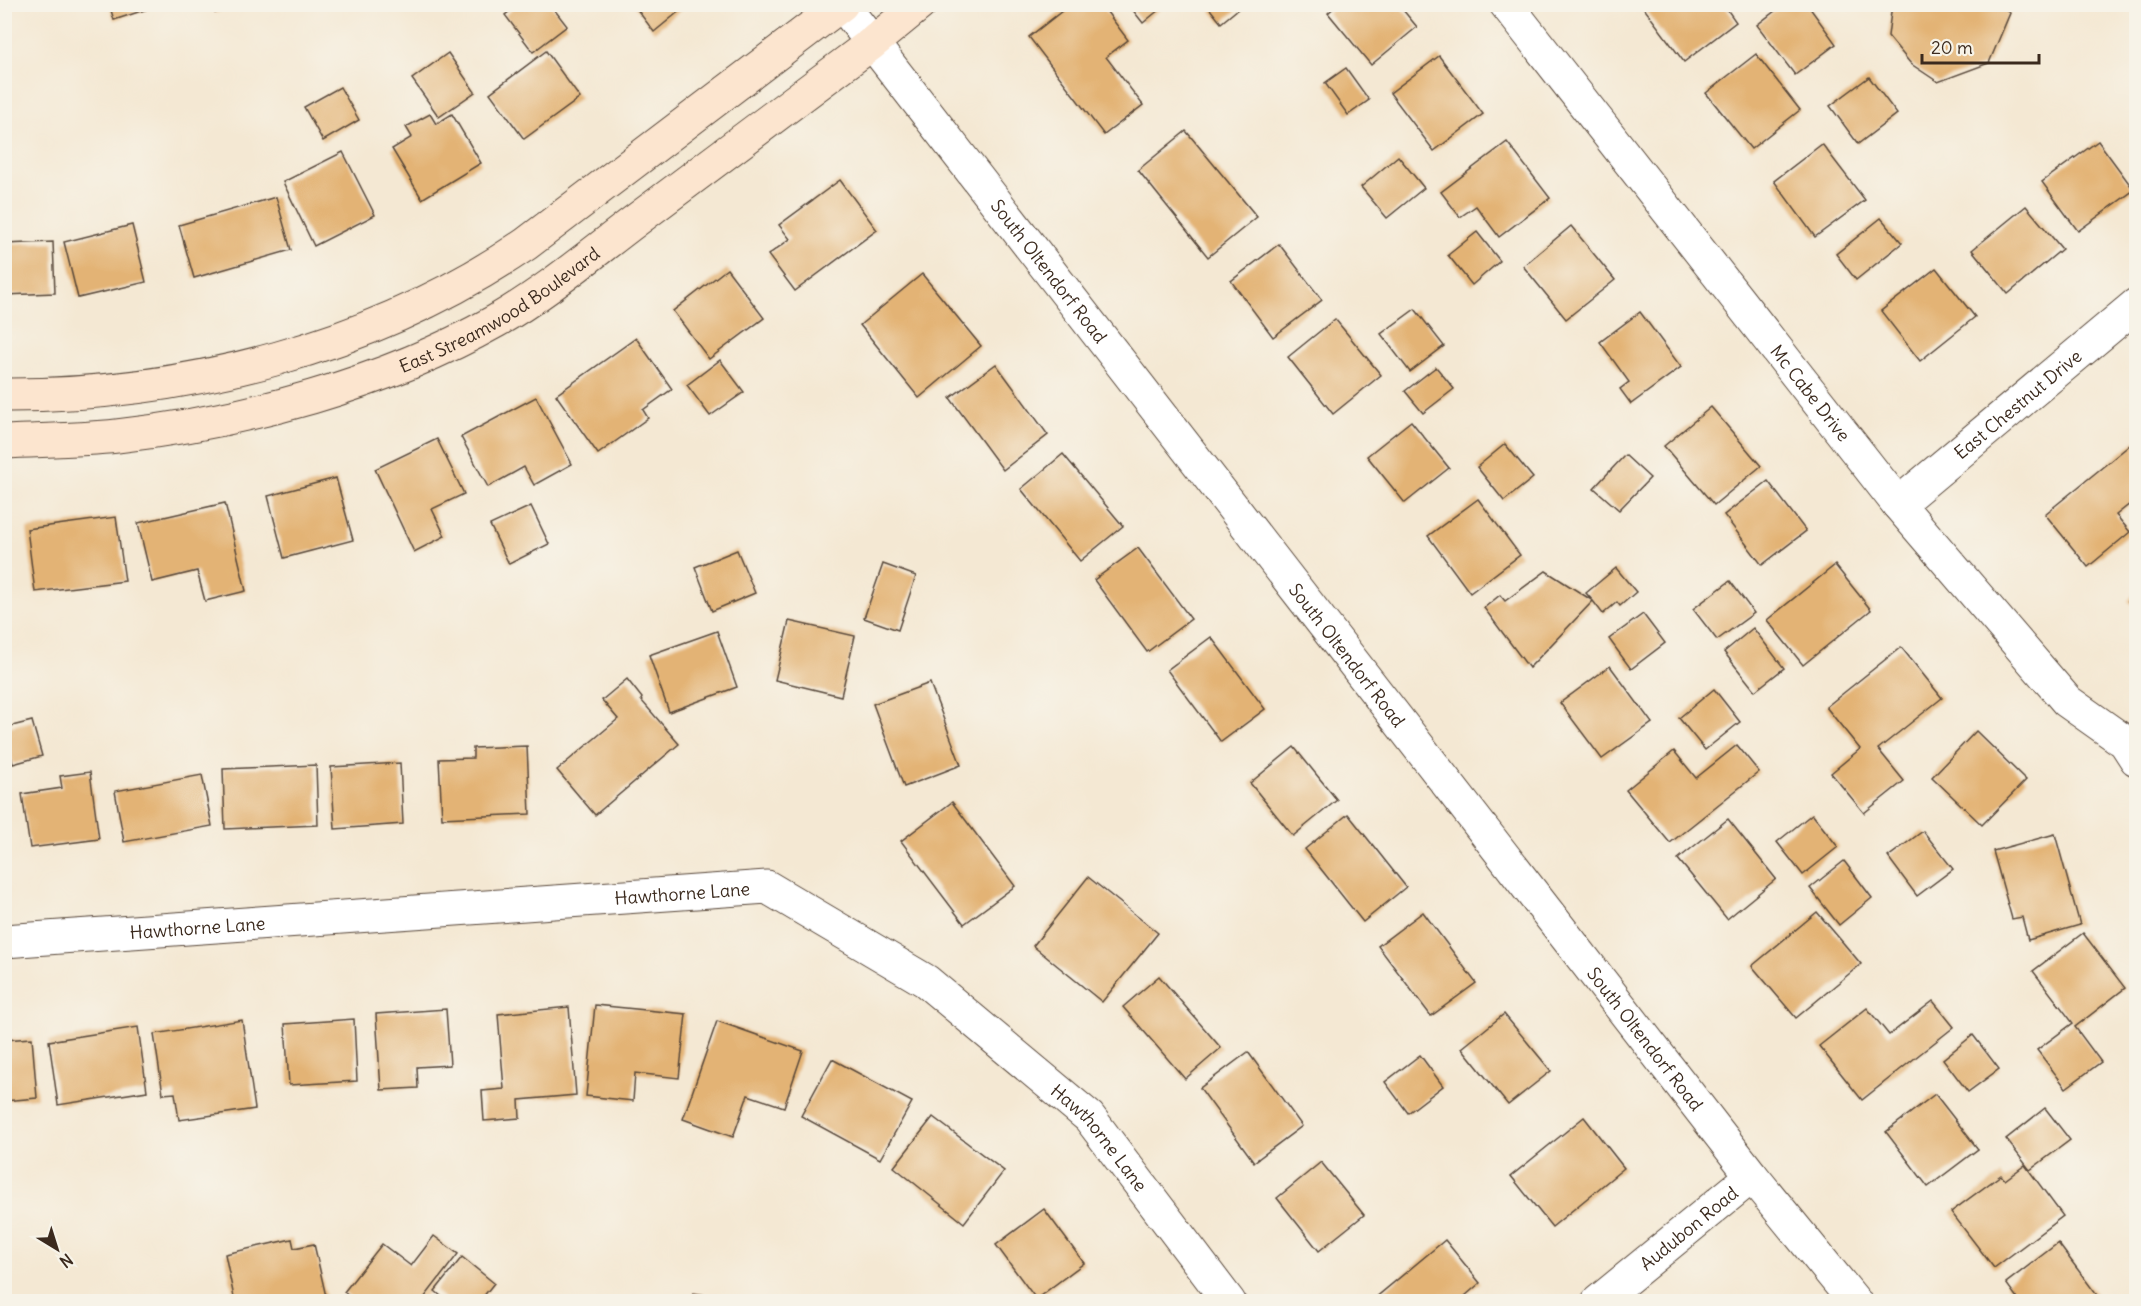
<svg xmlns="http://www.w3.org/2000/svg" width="2141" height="1306" viewBox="0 0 2141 1306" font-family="Delius,sans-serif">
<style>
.building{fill:#e3b374}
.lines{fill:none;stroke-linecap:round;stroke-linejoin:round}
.street-casing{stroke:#574639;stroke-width:35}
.secondary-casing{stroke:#574639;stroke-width:35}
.street{stroke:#fff;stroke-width:33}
.secondary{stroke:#fce5cf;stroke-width:33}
.labels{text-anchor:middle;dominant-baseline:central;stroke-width:6;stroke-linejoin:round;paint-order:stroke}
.street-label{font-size:18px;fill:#3b2a1e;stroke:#f7f3e8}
</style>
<rect width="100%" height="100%" fill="#f7f3e8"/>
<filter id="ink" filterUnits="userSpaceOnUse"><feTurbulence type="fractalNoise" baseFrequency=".0167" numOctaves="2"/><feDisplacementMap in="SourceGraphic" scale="12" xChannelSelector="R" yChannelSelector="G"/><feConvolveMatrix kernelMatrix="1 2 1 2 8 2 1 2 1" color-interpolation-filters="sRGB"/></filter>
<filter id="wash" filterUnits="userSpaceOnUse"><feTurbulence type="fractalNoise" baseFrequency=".008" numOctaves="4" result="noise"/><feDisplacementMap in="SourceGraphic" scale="24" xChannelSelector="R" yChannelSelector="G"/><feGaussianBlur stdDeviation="1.35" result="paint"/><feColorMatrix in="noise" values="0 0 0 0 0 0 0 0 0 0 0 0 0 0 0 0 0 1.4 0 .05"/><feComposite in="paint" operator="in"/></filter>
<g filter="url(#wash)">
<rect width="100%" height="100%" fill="#f4e8d3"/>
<g id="blocks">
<g class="building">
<polygon points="109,4 160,4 160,5 114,20"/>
<polygon points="211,4 235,4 215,13"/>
<polygon points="519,4 550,4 567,26 533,52 505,15"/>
<polygon points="633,4 688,4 654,32"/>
<polygon points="1071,4 1101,4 1128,40 1106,57 1143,105 1104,135 1029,37"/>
<polygon points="1128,4 1166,4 1143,23"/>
<polygon points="1206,4 1244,4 1221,23"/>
<polygon points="1338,4 1398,4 1417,27 1371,65 1328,13"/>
<polygon points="1784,4 1807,4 1836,44 1795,75 1757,25"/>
<polygon points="1892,4 2003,4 2010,13 1989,63 1938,82 1911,64 1888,36"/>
<polygon points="1646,5 1724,5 1736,22 1684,62 1643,7"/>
<polygon points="546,51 580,98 524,139 490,93"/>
<polygon points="448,53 475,92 439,117 412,79"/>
<polygon points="1756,54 1800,110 1751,149 1706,93"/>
<polygon points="1439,56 1483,114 1434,151 1390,93"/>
<polygon points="1346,68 1369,100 1348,115 1325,83"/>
<polygon points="1869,77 1897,114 1858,144 1830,106"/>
<polygon points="340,87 359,120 323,141 304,107"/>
<polygon points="430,114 436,124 452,114 481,163 422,199 392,149 412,137 406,127"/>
<polygon points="1186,131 1257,217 1208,257 1138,170"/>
<polygon points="2098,141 2134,190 2078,231 2042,182"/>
<polygon points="1507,142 1550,198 1499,237 1476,206 1460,217 1441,192"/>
<polygon points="1822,144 1865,200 1815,237 1774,181"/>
<polygon points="343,152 375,215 314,246 283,182"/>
<polygon points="1398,156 1424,188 1387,218 1361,187"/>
<polygon points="840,180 877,230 795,291 768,255 790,239 779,225"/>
<polygon points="276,197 291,250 194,278 179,225"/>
<polygon points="2026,206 2062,249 2008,294 1972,250"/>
<polygon points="1881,218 1902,243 1856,280 1836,254"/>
<polygon points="132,225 146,282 78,298 64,242"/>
<polygon points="1571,226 1615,280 1566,319 1523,266"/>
<polygon points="1477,232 1500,261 1472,285 1448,255"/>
<polygon points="53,242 55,293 4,295 4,244"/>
<polygon points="1279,244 1322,300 1273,337 1231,281"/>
<polygon points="1936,268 1975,317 1920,361 1881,311"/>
<polygon points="727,269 764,318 709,359 673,311"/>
<polygon points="922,274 981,346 919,398 860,325"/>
<polygon points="1415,309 1444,346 1410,372 1381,334"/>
<polygon points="1640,312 1681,367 1631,404 1620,389 1629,382 1600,342"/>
<polygon points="1335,319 1381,375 1333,414 1288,357"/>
<polygon points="636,338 672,389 643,410 648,418 598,454 556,395"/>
<polygon points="720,360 744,392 710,416 687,385"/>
<polygon points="996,364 1048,435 1003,470 950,398"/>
<polygon points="1436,367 1454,389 1423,413 1405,391"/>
<polygon points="536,397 572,464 534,485 524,467 488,487 461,437"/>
<polygon points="1711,407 1761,466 1714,505 1664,446"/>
<polygon points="1411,421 1449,468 1405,503 1367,456"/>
<polygon points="437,439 464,494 432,509 445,536 414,552 375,469"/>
<polygon points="2136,440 2136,502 2135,500 2116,515 2130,532 2088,567 2045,514"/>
<polygon points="1505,444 1533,478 1504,501 1477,467"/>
<polygon points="1063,454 1123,526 1080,561 1021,489"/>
<polygon points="1625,455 1650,478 1619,510 1594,488"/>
<polygon points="336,478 353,540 284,558 268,496"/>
<polygon points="1768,481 1806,531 1762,565 1724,515"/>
<polygon points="1478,499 1520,555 1470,593 1428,536"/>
<polygon points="225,503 246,591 205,601 197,571 152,582 138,523"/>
<polygon points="531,506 549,544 509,564 490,525"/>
<polygon points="116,517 125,581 35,592 27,529"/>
<polygon points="4,529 8,529 6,565 4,565"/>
<polygon points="1138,548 1191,619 1147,652 1094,580"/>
<polygon points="737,550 755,593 712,611 695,567"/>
<polygon points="883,564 916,576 898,630 864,618"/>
<polygon points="1835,565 1871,610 1803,665 1767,620"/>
<polygon points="1616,568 1636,592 1620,606 1617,602 1603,614 1593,601 1529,668 1484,608 1500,595 1505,601 1546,571 1593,601 1586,593"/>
<polygon points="1730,581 1754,613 1717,640 1693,609"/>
<polygon points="2136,591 2136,608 2128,601"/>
<polygon points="1643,614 1665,643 1631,669 1609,639"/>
<polygon points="789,621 855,636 841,696 775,680"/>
<polygon points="1753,628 1784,668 1755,691 1724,652"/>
<polygon points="717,631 737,687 669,712 649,655"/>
<polygon points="1211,637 1265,709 1221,742 1167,670"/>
<polygon points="1901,647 1942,698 1878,749 1904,781 1864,813 1831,773 1860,749 1826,707"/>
<polygon points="1610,666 1652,723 1602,759 1560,703"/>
<polygon points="627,679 642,698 641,700 679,744 595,815 557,770 618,719 602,700"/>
<polygon points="930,683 961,765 904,787 873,704"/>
<polygon points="1714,689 1740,722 1705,750 1679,718"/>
<polygon points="32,721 42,756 13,764 4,728"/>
<polygon points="1976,731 2026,780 1982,825 1932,777"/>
<polygon points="1737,745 1759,772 1670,843 1626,790 1674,751 1696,778"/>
<polygon points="527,746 530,814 442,818 439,759 473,758 473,748"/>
<polygon points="1294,747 1337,800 1293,836 1250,783"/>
<polygon points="400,763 403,824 335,829 331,767"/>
<polygon points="316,765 318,825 225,829 223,769"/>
<polygon points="90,772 99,839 30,848 22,794 62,788 60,776"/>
<polygon points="202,775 212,826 124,842 115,791"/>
<polygon points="952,802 1015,886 964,924 901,841"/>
<polygon points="1348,814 1406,887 1363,922 1305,849"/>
<polygon points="1812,814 1838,847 1803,875 1777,842"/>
<polygon points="1728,819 1776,879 1727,919 1678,859"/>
<polygon points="1923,831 1953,869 1917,896 1888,857"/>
<polygon points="2055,834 2080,925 2028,940 2022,917 2012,919 1993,851"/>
<polygon points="1844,861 1872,898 1839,925 1810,888"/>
<polygon points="1088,877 1158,933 1102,1002 1033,946"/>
<polygon points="1423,912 1476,983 1431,1016 1378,946"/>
<polygon points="1817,912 1861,964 1796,1018 1752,966"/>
<polygon points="2083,933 2125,988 2075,1027 2101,1062 2066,1088 2037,1050 2073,1023 2033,971"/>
<polygon points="1159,976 1221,1048 1185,1079 1123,1007"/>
<polygon points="1933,1001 1954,1027 1862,1100 1819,1046 1867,1008 1889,1035"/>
<polygon points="595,1005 686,1014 679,1078 635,1073 633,1101 586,1096"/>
<polygon points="569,1007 576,1095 519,1100 520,1118 484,1121 482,1091 504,1089 498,1014"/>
<polygon points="446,1009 450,1065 417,1067 418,1088 381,1090 376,1014"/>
<polygon points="1504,1014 1551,1071 1508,1105 1462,1048"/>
<polygon points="354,1019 357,1081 289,1085 285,1024"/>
<polygon points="242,1020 255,1109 179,1120 175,1093 163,1094 154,1034"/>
<polygon points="717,1021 803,1051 784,1107 748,1095 733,1137 683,1119"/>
<polygon points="138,1027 147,1091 58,1105 49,1041"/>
<polygon points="1973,1035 1999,1069 1968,1092 1943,1059"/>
<polygon points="32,1038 37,1098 4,1101 4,1040"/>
<polygon points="1248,1052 1302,1126 1254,1162 1200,1088"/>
<polygon points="1420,1055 1443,1086 1408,1113 1385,1082"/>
<polygon points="832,1059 912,1102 880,1159 801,1116"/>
<polygon points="1935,1094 1978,1149 1928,1187 1886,1132"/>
<polygon points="2045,1108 2070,1140 2030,1170 2006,1139"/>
<polygon points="933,1117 1004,1171 964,1223 894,1167"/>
<polygon points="1584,1117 1624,1168 1552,1227 1511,1176"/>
<polygon points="1321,1162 1364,1215 1319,1251 1277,1198"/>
<polygon points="2025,1165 2063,1216 1994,1268 1951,1212 2001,1175 2005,1180"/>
<polygon points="1044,1209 1084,1263 1036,1299 996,1245"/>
<polygon points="434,1236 458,1254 421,1302 356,1302 344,1292 382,1244 411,1266"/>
<polygon points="292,1239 294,1248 314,1244 327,1301 235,1302 225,1254"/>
<polygon points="1445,1240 1480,1283 1458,1302 1376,1302 1374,1299"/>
<polygon points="2058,1243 2102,1302 2020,1302 2006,1283"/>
<polygon points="462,1257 494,1283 479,1302 448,1302 435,1291"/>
<polygon points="693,1293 738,1300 738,1302 692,1302"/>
</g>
</g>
</g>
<g filter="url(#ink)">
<use href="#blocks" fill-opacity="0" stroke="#574639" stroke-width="1.5"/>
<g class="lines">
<g class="street-casing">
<g id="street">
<path id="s1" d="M842,4L1752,1176L1855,1302"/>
<path id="s2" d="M1506,4L1898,504L2067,701L2125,742L2136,759"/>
<path id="s3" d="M1898,504L2136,305"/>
<path id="s4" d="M4,941L767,887L926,981L1089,1117L1229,1302"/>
<path id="s5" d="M1598,1302L1752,1176"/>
</g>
</g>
<g class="secondary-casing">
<g id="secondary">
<path d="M4,395C186,396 375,347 526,244L842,4"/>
<path id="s6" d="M4,442C42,440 80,440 117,436C243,422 385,384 496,321C545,293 590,255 635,221C714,162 793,103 871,44L920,4"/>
</g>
</g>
<use href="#street" class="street"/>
<use href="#secondary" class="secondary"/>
</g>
</g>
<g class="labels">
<g class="street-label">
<text stroke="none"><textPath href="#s1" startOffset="338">South Oltendorf Road</textPath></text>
<text stroke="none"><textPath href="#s6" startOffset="520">East Streamwood Boulevard</textPath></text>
<text stroke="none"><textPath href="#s2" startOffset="494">Mc Cabe Drive</textPath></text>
<text stroke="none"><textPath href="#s3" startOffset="156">East Chestnut Drive</textPath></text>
<text stroke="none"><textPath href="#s1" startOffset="824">South Oltendorf Road</textPath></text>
<text stroke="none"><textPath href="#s4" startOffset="680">Hawthorne Lane</textPath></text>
<text stroke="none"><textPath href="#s4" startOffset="194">Hawthorne Lane</textPath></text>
<text stroke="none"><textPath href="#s1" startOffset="1310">South Oltendorf Road</textPath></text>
<text stroke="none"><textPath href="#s4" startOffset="1184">Hawthorne Lane</textPath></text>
<text stroke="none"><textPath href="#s5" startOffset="117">Audubon Road</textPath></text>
</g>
</g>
<rect width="2141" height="1306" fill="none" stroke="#f7f3e8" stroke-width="24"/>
<g transform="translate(57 1249) rotate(142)" stroke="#f7f3e8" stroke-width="4.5" paint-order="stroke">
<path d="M0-4.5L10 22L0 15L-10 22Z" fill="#3b2a1e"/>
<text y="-9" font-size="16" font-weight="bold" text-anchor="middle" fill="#3b2a1e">N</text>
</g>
<path d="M1922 54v9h117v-9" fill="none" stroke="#3b2a1e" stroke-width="3"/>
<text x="1931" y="54" font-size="18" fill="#3b2a1e" stroke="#f7f3e8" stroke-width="4.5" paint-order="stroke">20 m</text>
</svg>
